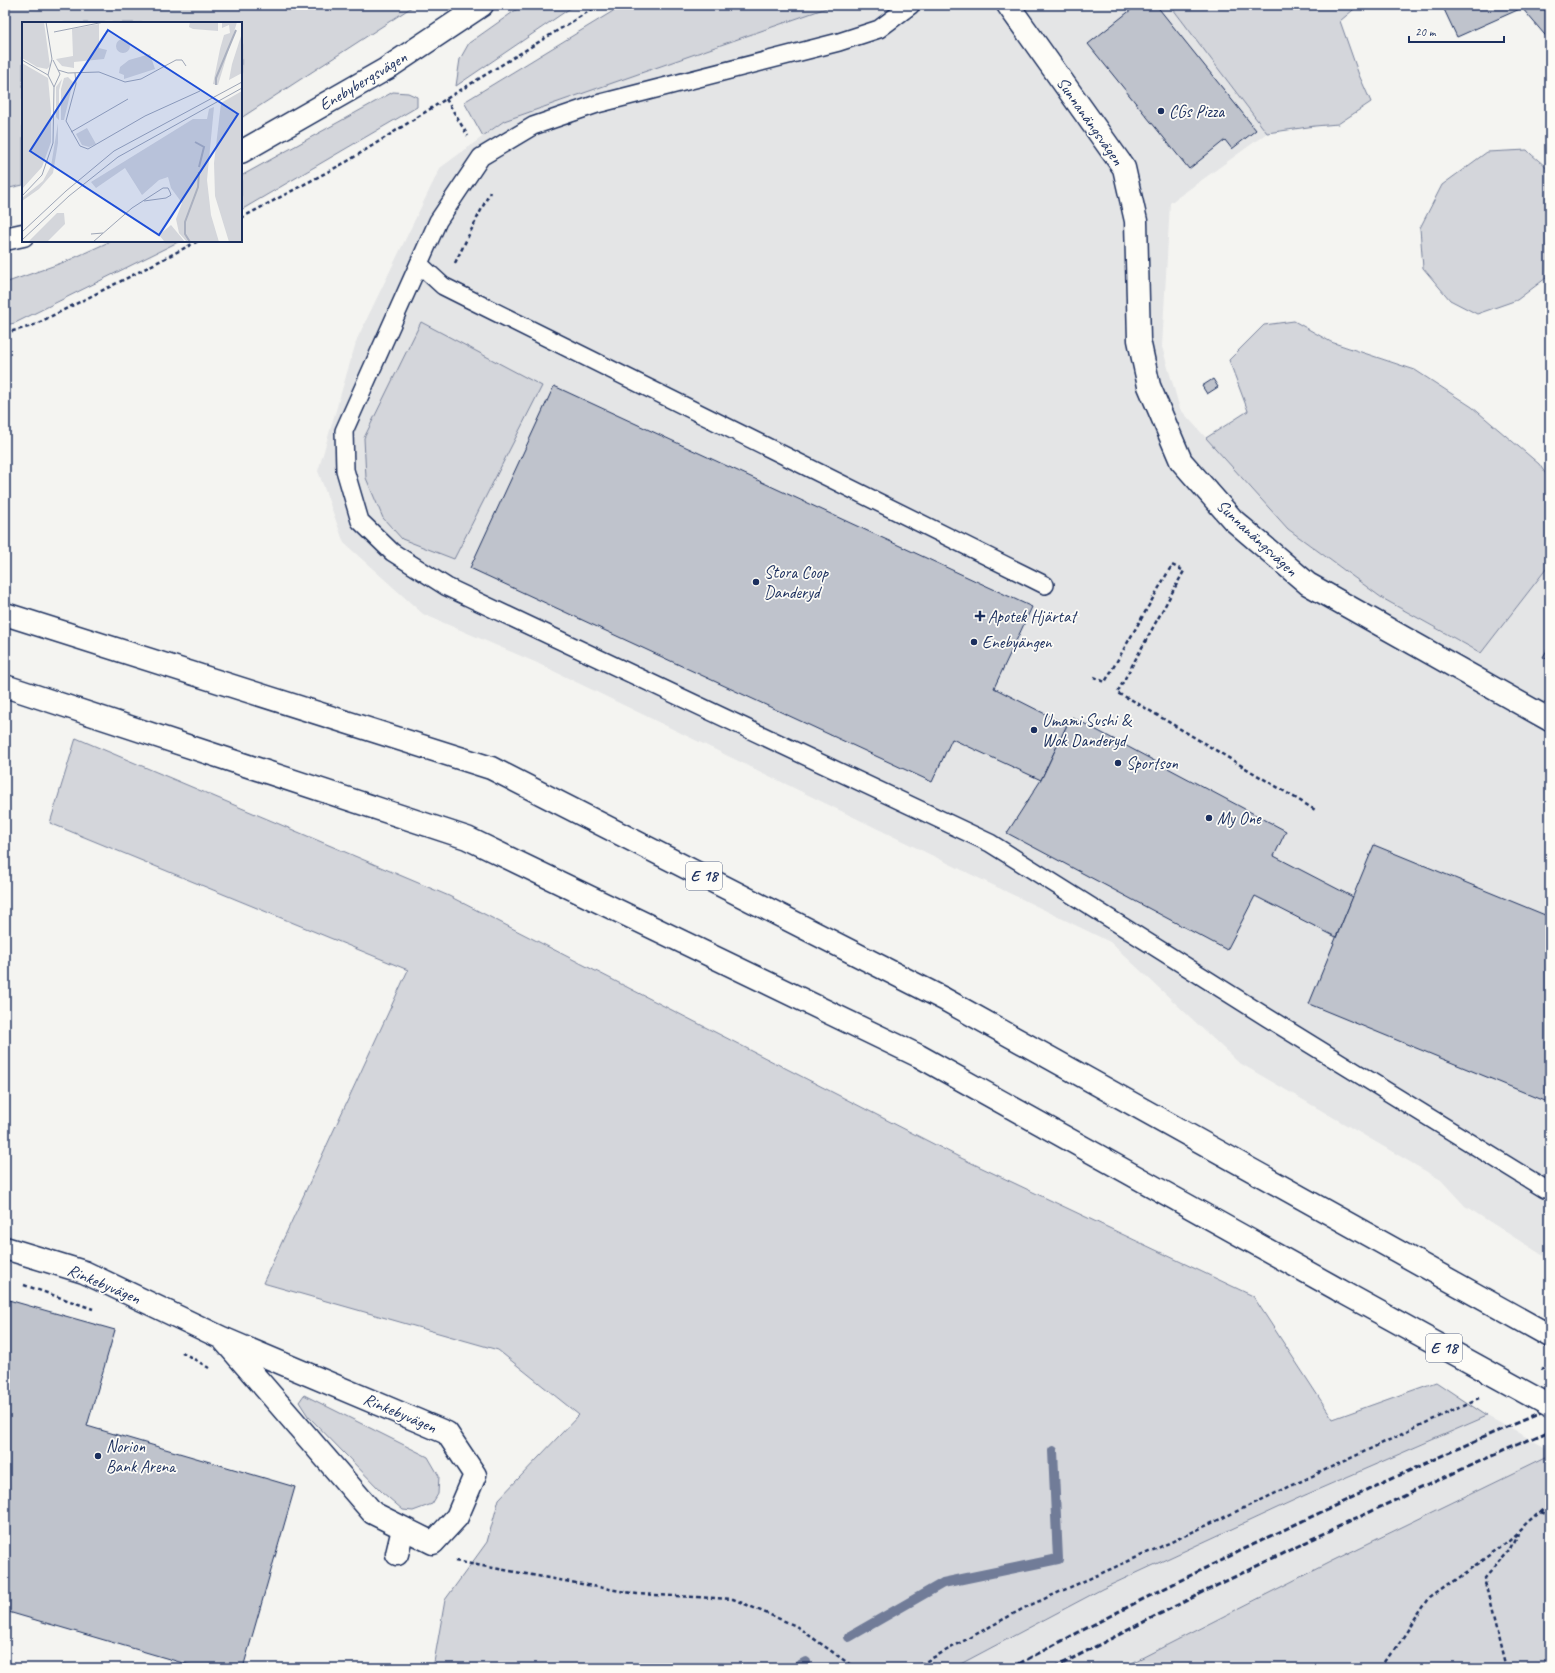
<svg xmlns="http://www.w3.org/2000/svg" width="1555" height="1673" viewBox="0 0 1555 1673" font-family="Caveat,sans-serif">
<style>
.built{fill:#e4e5e6}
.green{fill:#d4d6db;stroke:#78829c}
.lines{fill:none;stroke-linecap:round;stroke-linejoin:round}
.stream{stroke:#717c98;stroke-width:10}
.building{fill:#bfc3cc;stroke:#1b2f5e}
.lane-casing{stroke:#1b2f5e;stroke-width:20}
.street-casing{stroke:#1b2f5e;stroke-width:25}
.secondary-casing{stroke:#1b2f5e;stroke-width:25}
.highway-casing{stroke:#1b2f5e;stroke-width:25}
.path{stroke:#1b2f5e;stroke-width:2.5;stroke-dasharray:4 3;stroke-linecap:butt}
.lane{stroke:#fdfcf7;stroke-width:17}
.street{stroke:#fdfcf7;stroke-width:22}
.secondary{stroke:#fdfcf7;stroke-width:22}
.highway{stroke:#fdfcf7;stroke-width:22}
.rail{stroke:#1b2f5e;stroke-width:3;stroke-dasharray:6 3;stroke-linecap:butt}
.highway-bridge-casing{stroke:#1b2f5e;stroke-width:25;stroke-linecap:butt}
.highway-bridge{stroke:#fdfcf7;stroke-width:22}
.poi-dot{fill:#1b2f5e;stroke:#fdfcf7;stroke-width:1.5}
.labels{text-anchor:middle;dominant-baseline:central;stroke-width:3.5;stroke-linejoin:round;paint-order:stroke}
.shield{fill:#fdfcf7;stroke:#5f6c8c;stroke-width:1}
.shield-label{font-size:16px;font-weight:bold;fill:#1b2f5e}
.street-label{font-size:17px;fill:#1b2f5e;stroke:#fdfcf7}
.poi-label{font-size:17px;fill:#1b2f5e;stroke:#fdfcf7;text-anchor:start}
.inset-river{fill:none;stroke:#aab0bf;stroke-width:2}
.inset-road{fill:none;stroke:#9da5b6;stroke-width:1}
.view{fill:#1d4ed8;fill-opacity:0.15;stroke:#1d4ed8;stroke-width:2}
.inset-edge{fill:none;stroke:#1b2f5e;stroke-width:2}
</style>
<rect width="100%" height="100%" fill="#f4f4f1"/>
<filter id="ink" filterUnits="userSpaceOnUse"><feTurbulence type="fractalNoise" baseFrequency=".025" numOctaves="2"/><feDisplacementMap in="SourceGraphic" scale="8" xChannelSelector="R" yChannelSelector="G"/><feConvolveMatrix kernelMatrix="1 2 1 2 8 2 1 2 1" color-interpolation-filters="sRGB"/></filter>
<g filter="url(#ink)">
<g class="built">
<polygon points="835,5 1170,5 1267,133 1170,203 1162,347 1180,409 1288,529 1382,598 1480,653 1550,564 1550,1260 1465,1206 1441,1180 1238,1062 1110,942 535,662 423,614 344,543 318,471 357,339 440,168 504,121"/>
<polygon points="1487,1416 1550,1450 1550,1455 1332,1561 1122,1668 953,1668 1102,1589 1303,1496"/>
</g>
<g class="green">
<polygon points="5,5 415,5 241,118 241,23 23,23 23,185 5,189"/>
<polygon points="523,5 575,5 456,86 460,59 469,43"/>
<polygon points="623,5 835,5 504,121 483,136 464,102"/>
<polygon points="1170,5 1359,5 1340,21 1359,75 1371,102 1338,124 1315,126 1267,133"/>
<polygon points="393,92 408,93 417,97 417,107 241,210 241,176"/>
<path d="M1527,150C1534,158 1544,163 1550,173V275L1517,300L1477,314L1450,300L1423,268L1420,228L1442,185L1487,152Z"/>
<polygon points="111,241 180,241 15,323 5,325 5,283 67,261"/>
<polygon points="1294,321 1331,342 1415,370 1472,407 1539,464 1550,480 1550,564 1481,653 1382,598 1288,529 1206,438 1248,411 1229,360 1264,325"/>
<polygon points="421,322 542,386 454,559 402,539 383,518 366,478 364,438"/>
<polygon points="76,738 449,896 961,1158 1253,1296 1333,1419 1436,1382 1487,1416 1303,1496 1102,1589 953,1668 433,1668 445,1600 487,1542 499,1499 579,1415 498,1350 263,1283 408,970 50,823"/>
<polygon points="304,1395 428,1457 439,1476 438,1494 432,1504 413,1511 403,1510 382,1492 308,1416 299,1402"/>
<polygon points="1550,1455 1550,1668 1122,1668 1332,1561"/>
</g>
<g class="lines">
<g class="stream">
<polyline points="849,1637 943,1583 1058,1559 1053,1451"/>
<polyline points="795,1668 806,1662"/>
</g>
</g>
<g class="building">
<polygon points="1137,5 1156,5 1256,130 1232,149 1225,140 1189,169 1088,44"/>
<polygon points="1442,5 1550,5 1550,41 1522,8 1457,37"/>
<polygon points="1213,379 1218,387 1207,394 1202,386"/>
<polygon points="554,386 1032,607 994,688 1067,725 1041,780 952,739 932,782 470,568"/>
<polygon points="1550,645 1550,661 1543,657"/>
<polygon points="1072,717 1286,831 1274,856 1353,897 1336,937 1255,896 1227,950 1007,833 1041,780 1067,725"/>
<polygon points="1374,845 1550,917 1550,1103 1309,1004"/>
<polygon points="5,1299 115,1330 87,1426 295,1487 243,1668 200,1668 5,1611"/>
</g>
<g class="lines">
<g class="lane-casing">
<g id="lane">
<polyline points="911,5 879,29 839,42 597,104 533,126 481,157 438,221 344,431 345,470 360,521 392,552 447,587 990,843 1268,1018 1545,1189"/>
<polyline points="419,264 443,286 467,298 1045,585"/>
</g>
</g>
<g class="street-casing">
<g id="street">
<polyline points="1008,5 1124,168 1136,221 1139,340 1149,386 1181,461 1233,520 1308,584 1550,720"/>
<polyline points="5,1248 84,1272 222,1338 447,1433 475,1475 457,1517 433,1543 373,1513 222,1338"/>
<polyline points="397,1554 403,1529"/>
</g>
</g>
<g class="secondary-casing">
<g id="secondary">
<polyline points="241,152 386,69 482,5"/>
<polyline points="5,239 23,235"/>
</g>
</g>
<g class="highway-casing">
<g id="highway">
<polyline points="5,614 491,768 944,999 1550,1336"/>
<polyline points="5,686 467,838 919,1056 1339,1290"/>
</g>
</g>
<g class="path">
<polyline points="446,99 468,136"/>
<polyline points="241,218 348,161 446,99 599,5"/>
<polyline points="455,263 490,192"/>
<polyline points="5,333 32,326 131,276 198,241"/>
<polyline points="1094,677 1105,682 1172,565 1184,571 1117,693 1132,700 1317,811"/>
<polyline points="24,1285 93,1309"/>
<polyline points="182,1352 209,1368"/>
<polyline points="1541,1369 1550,1365"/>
<polyline points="1540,1511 1550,1515"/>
<polyline points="455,1561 637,1594 733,1599 796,1626 855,1668"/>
<polyline points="914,1668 1026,1607 1169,1543 1479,1398"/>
<polyline points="1383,1668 1430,1598 1499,1548 1550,1502"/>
<polyline points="1506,1668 1484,1578 1509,1550 1517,1533"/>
</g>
<use href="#lane" class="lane"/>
<use href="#street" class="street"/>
<use href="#secondary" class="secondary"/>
<use href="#highway" class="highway"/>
<g class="rail">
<path d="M1011,1668C1117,1611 1224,1558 1332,1507C1404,1473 1476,1439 1550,1409"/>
<path d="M1054,1668C1154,1616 1255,1566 1357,1518C1421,1488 1485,1458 1550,1431"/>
</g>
<g class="highway-bridge-casing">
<polyline id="highway-bridge" points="1339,1290 1550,1406"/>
</g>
<use href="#highway-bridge" class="highway-bridge"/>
</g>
</g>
<g class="poi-dot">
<circle cx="1161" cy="111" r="4"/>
<circle cx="756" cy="582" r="4"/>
<path d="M978 610h4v4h4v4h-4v4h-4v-4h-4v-4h4z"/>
<circle cx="974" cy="642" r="4"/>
<circle cx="1034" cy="730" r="4"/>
<circle cx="1118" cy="763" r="4"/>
<circle cx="1209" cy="818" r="4"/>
<circle cx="98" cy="1456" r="4"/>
</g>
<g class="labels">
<g class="shield">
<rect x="686" y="862" width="36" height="28" rx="3"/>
<rect x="1426" y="1334" width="36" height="28" rx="3"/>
</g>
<g class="shield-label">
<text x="704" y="876">E 18</text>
<text x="1444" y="1348">E 18</text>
</g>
<g class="street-label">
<text transform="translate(363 81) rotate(-31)">Enebybergsvägen</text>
<text transform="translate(1090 121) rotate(55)">Sunnanängsvägen</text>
<text transform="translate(1257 538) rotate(43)">Sunnanängsvägen</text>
<text transform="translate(104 1284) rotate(23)">Rinkebyvägen</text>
<text transform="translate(400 1413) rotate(23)">Rinkebyvägen</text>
</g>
<g class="poi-label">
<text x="1169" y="111">CGs Pizza</text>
<text x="764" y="572">Stora Coop<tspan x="764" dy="20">Danderyd</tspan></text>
<text x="988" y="616">Apotek Hjärtat</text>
<text x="982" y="642">Enebyängen</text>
<text x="1042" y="720">Umami Sushi &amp;<tspan x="1042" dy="20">Wok Danderyd</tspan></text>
<text x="1126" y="763">Sportson</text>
<text x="1217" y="818">My One</text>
<text x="106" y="1446">Norion<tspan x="106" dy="20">Bank Arena</tspan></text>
</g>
</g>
<g transform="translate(22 22)">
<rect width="220" height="220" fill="#f4f4f1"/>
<path d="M0,0H22L28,44L25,47L15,45L0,36ZM168,0H196V9L171,7L167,5ZM200,0H215L196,63L191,62L198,27L202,13L208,11L207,3L200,6ZM77,2V26L85,28L82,37L52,40V46L40,44L34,37L51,34L50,7ZM220,11V51L207,58L210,42ZM94 24a7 7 0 1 1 14 0a7 7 0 1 1-14 0ZM128,32L133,47L102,57V53L97,51L98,45L107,38ZM0,41L26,56L29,89V120L20,145L0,167ZM46,55L51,60L42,98H39V67L42,56ZM40,57L37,68V98L34,95V65ZM220,69V220H207L193,174L192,141L199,81ZM192,85L185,158L189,193L197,220H165L157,211L154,197L160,181L149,166L146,155L137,158L120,173L103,146L74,166L69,160L171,97H185L187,87ZM36,101V121L31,151L17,167L0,179V176L21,159L29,144ZM65,106L74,122L67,125L60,123L54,112ZM35,191H42L43,202L25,220H6ZM149,203L159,215L163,220L142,219L137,213Z" fill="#d4d6db"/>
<path class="inset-river" d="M194,63V56L214,8M173,120L182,125L177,145M168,220L163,212V200L176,165L177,150"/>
<path class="inset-road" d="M32,10L82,0M0,38L26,53M31,38L38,52L32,65M36,48L46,51L77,50L103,60L119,57L154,38H160L164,44M53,51L54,62L44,99L58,124L66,127L123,94L178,69M49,110L106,77M0,174L20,153L31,121L32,65L26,53L30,37L24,0M0,210L44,169L92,129L220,60M69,212L81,211M0,218L47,174L96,135L220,66M71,220L110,186L141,166H146L148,170L149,173L144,176L122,179"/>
<path class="view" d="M86,8L216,92L137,213L8,129Z"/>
<rect width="220" height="220" class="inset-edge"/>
</g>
<rect width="1555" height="1673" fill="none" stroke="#fdfcf7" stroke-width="20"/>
<rect x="10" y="10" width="1535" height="1653" fill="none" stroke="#1b2f5e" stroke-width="1.5" filter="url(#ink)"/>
<path d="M1409 36v6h95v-6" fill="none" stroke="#1b2f5e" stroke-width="2"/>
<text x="1415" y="36" font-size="12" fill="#1b2f5e" stroke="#fdfcf7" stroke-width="3" paint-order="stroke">20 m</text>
</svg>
